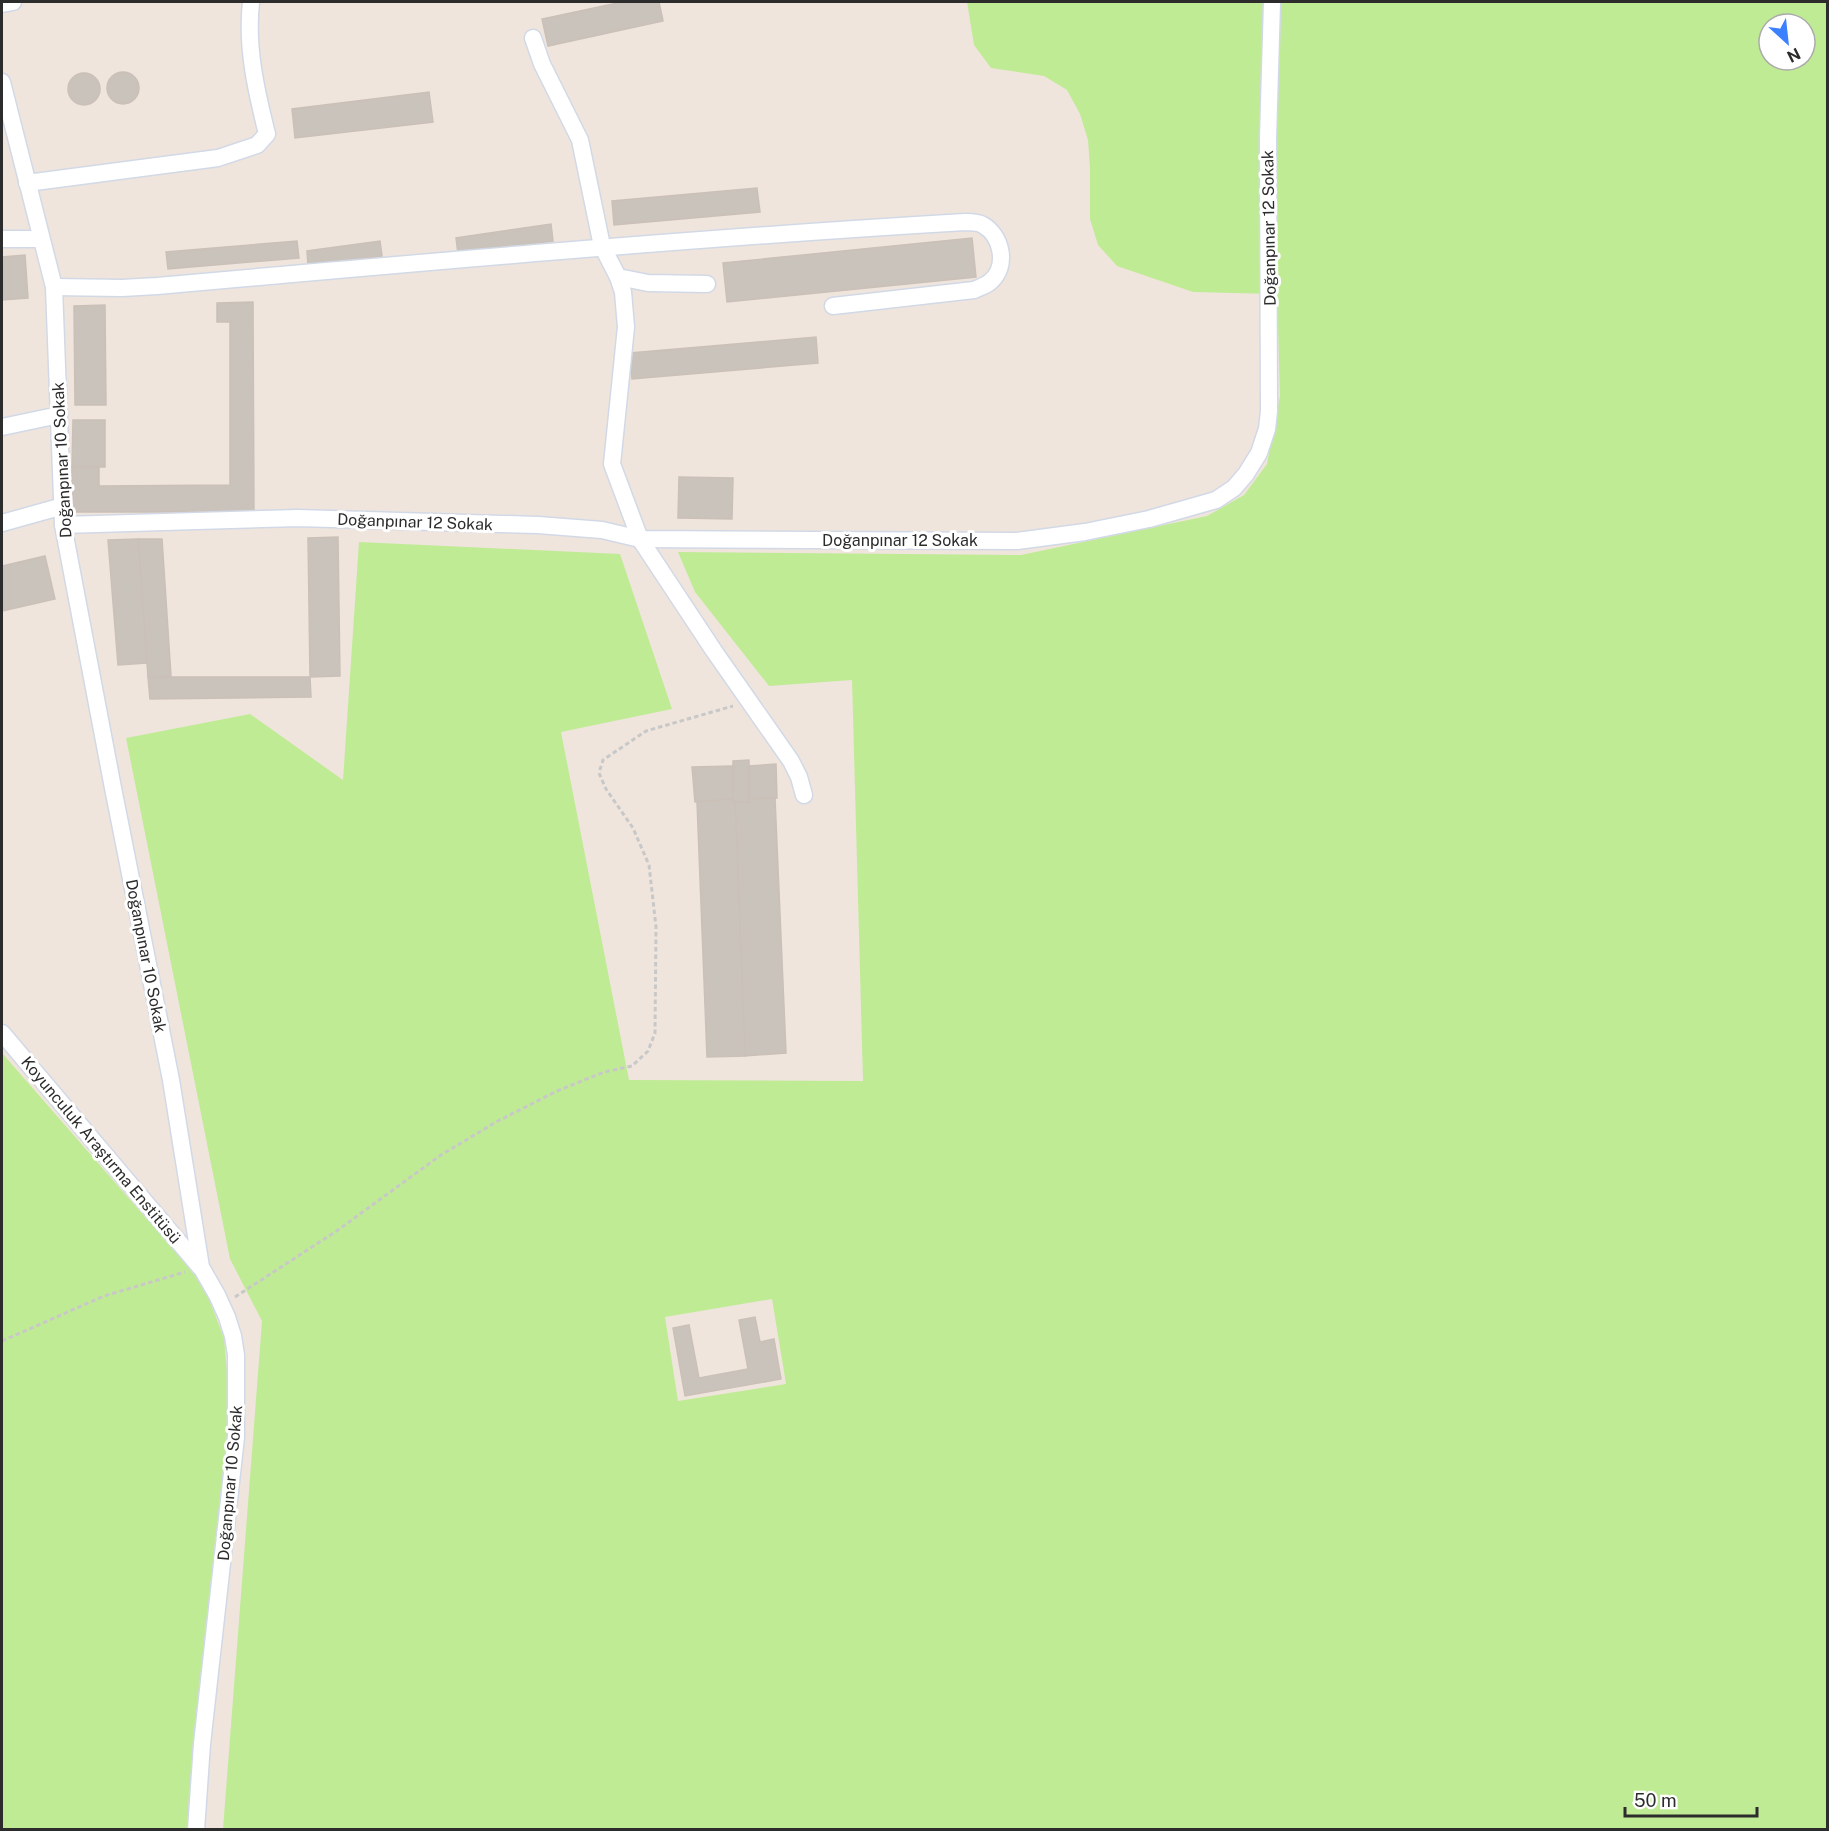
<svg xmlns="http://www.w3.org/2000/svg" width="1829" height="1831" viewBox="0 0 1829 1831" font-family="'Public Sans',sans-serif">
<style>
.green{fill:#c0eb95;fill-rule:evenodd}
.building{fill:#cac3bc;stroke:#cbc0b7;stroke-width:1.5}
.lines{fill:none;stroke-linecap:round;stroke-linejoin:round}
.minor-casing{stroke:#d2d9e6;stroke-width:19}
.path{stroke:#c8c8c8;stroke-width:3;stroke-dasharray:4.5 3;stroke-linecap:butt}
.minor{stroke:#fff;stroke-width:16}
.labels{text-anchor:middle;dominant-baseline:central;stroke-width:6;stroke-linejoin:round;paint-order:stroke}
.street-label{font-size:16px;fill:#2c2c2c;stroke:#fff}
</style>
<rect width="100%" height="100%" fill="#efe5dd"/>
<g class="green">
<path d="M967,2H1827V1829H223L262,1321L230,1259L126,738L250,714L343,780L359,542L620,554L672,709L561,732L629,1080L863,1081L852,680L769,686L695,592L678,552L1021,555L1207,516L1244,495L1267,464L1280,396L1277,294L1193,292L1117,266L1098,245L1090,219V167L1088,140L1080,114L1067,90L1044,76L991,68L974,45ZM1769,24H1805V60H1769ZM772,1299L786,1384L678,1401L665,1317Z"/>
<polygon points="2,1053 193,1272 209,1299 224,1338 228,1384 227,1436 193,1744 187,1829 2,1829"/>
</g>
<g class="building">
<polygon points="622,2 659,2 663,21 548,46 542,19"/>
<circle cx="123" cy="88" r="16"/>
<circle cx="84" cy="89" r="16"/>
<polygon points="429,92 433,122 295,138 292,109"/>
<polygon points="757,188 760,212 614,225 612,201"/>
<polygon points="551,224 553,241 458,254 456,238"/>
<polygon points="972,238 976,277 727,302 723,263"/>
<polygon points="297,241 299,258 168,269 166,252"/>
<polygon points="380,241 382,256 308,266 307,251"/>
<polygon points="25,255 28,298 2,300 2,257"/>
<polygon points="253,302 254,512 72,512 72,467 99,467 99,486 230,485 230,322 217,322 217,303"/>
<polygon points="105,305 106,405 75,405 74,306"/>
<polygon points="816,337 818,363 632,379 630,353"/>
<polygon points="73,420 105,420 105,467 72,467"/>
<polygon points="679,477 733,478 732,519 678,518"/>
<polygon points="338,537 340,676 310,677 308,538"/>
<polygon points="138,539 162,539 171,676 148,677"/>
<polygon points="138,539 147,663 118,665 108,540"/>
<polygon points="45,556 55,599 2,611 2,566"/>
<polygon points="148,677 310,677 311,697 150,699"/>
<polygon points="749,760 749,802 733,802 733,761"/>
<polygon points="776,764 777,798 749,799 749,766"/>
<polygon points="733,766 733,799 695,802 692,767"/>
<polygon points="775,798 786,1053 745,1056 735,802 749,802 749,799"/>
<polygon points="733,799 733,802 735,802 745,1056 707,1057 697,802"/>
<polygon points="755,1317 760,1342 774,1339 781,1379 685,1396 673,1328 689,1325 699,1378 748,1369 739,1320"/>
</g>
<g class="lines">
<g class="minor-casing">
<g id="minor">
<polyline points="2,4 13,2"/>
<polyline points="533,38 542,64 580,140 602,246 618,277 623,292 626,327 612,464 640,539 714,651 791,761 799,777 804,795"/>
<polyline points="2,82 54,287 63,525 113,788 171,1080 201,1267 217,1295 227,1317 233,1336 236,1355 236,1437 202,1744 196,1830"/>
<path d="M27,183L218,158L257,145L267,134C256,90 246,47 251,2"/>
<polyline points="2,239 41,239"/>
<polyline points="618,277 648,283 707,284"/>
<path d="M54,287L122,288L157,286C426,262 695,238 965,222C971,222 978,222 983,225C1002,236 1008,266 991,281C986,286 980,287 974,290L833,306"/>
<polyline points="2,427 59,415"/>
<polyline points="2,523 63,506"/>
<polyline points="63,525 298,518 538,525 602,530 640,539 1017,541 1085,532 1149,519 1216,500 1234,488 1246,474 1259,453 1267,429 1269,411 1268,138 1272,2"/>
<polyline points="2,1033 200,1267"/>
</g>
</g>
<g class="path">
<polyline points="235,1297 338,1230 441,1155 496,1122 557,1091 604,1072 632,1066 648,1051 655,1033 656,927 649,865 633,828 606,789 599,773 603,760 646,731 733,706"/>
<polyline points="2,1341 104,1296 185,1272"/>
</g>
<use href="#minor" class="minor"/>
</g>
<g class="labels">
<g class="street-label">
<text transform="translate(1269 228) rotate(-91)">Doğanpınar 12 Sokak</text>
<text transform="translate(62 460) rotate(-93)">Doğanpınar 10 Sokak</text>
<text transform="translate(415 522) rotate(2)">Doğanpınar 12 Sokak</text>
<text x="900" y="540">Doğanpınar 12 Sokak</text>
<text transform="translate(146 956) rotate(79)">Doğanpınar 10 Sokak</text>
<text transform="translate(101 1150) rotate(50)">Koyunculuk Araştırma Enstitüsü</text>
<text transform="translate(230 1483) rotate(-85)">Doğanpınar 10 Sokak</text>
</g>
</g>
<rect width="1829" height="1831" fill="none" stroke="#2c2c2c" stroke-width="6"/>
<g transform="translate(1787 42) rotate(153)"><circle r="28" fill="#ffffff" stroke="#ababab" stroke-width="1.5"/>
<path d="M0-4.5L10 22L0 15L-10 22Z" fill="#3b80ff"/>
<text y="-9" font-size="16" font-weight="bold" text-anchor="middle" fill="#2c2c2c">N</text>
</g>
<path d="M1625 1807v9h132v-9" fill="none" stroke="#2c2c2c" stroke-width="3"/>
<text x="1634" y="1807" font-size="18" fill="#2c2c2c" stroke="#ffffff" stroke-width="4.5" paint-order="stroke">50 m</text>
</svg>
